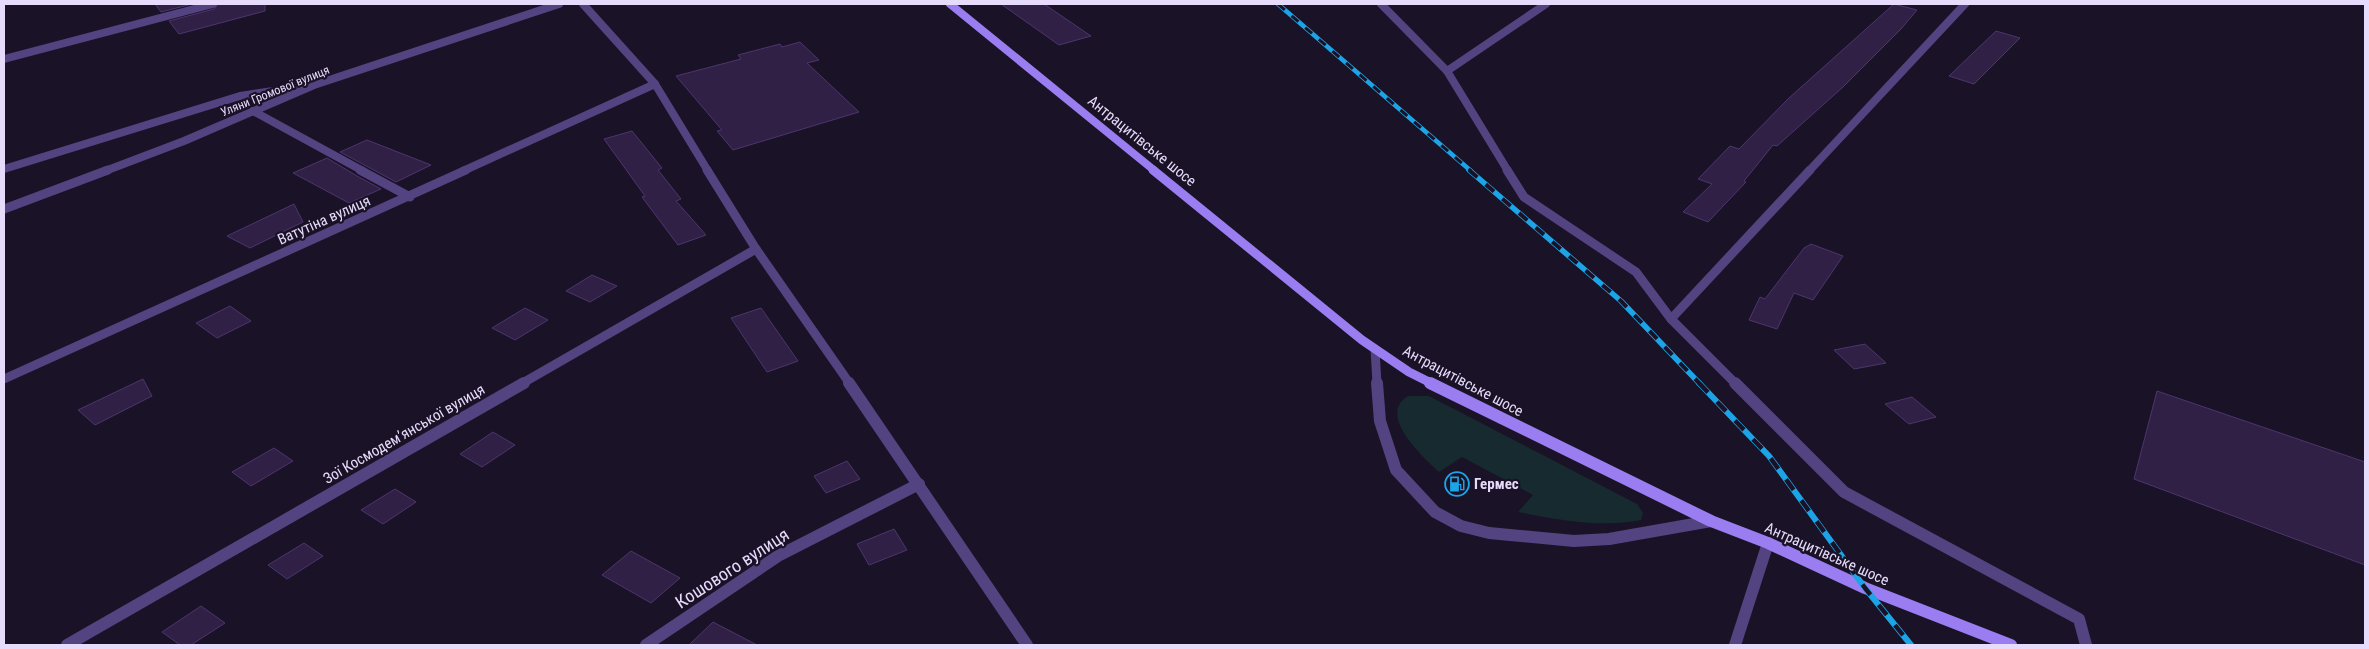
<svg xmlns="http://www.w3.org/2000/svg" width="2369" height="649" viewBox="0 0 2369 649" font-family="'Roboto Condensed',sans-serif">
<style>
.green{fill:#162a2f}
.building{fill:#302045;stroke:#4d356e}
.lines{fill:none;stroke-linecap:round;stroke-linejoin:round}
.lane-far1{stroke:#534380;stroke-width:9}
.lane{stroke:#534380;stroke-width:12}
.street-far2{stroke:#534380;stroke-width:8}
.street-far1{stroke:#534380;stroke-width:9}
.street{stroke:#534380;stroke-width:12}
.secondary-far2{stroke:#9a7df1;stroke-width:8}
.secondary-far1{stroke:#9a7df1;stroke-width:9}
.secondary{stroke:#9a7df1;stroke-width:12}
.rail-far2-casing{stroke:#1ca4e6;stroke-width:4.5}
.rail-far1-casing{stroke:#1ca4e6;stroke-width:5.5}
.rail-casing{stroke:#1ca4e6;stroke-width:6}
.rail-far2{stroke:#1a1226;stroke-width:3;stroke-dasharray:9;stroke-linecap:butt}
.rail-far1{stroke:#1a1226;stroke-width:4;stroke-dasharray:11;stroke-linecap:butt}
.rail{stroke:#1a1226;stroke-width:4.5;stroke-dasharray:13;stroke-linecap:butt}
.labels{text-anchor:middle;dominant-baseline:central;stroke-width:4.5;stroke-linejoin:round;paint-order:stroke}
.far-street-label{font-size:12px;fill:#e6dbfb;stroke:#1a1226}
.street-label{font-size:15px;fill:#e6dbfb;stroke:#1a1226}
.poi-label{font-size:15px;font-weight:bold;fill:#e6dbfb;stroke:#1a1226;text-anchor:start}
.near-street-label{font-size:18px;fill:#e6dbfb;stroke:#1a1226}
</style>
<rect width="100%" height="100%" fill="#1a1226"/>
<path class="green" d="M1408,396H1429L1637,504L1643,513L1641,520C1601,528 1558,520 1518,512L1533,495L1462,457L1439,472C1424,458 1376,415 1408,396Z"/>
<g class="building">
<polygon points="155,4 192,4 161,12"/>
<polygon points="218,4 265,4 265,11 179,34 169,21 214,9"/>
<polygon points="1001,4 1044,4 1091,36 1059,45"/>
<polygon points="1894,4 1917,10 1901,29 1843,87 1777,146 1773,145 1744,181 1746,182 1708,222 1683,212 1712,184 1698,179 1730,146 1739,149 1789,98"/>
<polygon points="1996,31 2020,38 1974,84 1949,76"/>
<polygon points="800,42 819,60 807,63 859,112 733,150 717,131 722,130 676,76 741,59 738,55 780,44 782,47"/>
<polygon points="632,131 662,168 658,170 681,199 676,201 706,235 678,245 642,197 645,196 604,139"/>
<polygon points="367,140 431,165 396,182 340,152"/>
<polygon points="327,158 357,176 381,189 349,203 293,173"/>
<polygon points="294,204 303,222 250,248 227,236"/>
<polygon points="1811,244 1843,256 1813,300 1794,293 1777,329 1749,320 1760,297 1765,299 1804,248"/>
<polygon points="592,275 617,286 590,302 566,291"/>
<polygon points="230,306 251,321 217,338 196,323"/>
<polygon points="525,308 548,320 515,340 492,328"/>
<polygon points="761,308 798,361 767,372 731,318"/>
<polygon points="1865,344 1886,363 1854,369 1834,350"/>
<polygon points="143,379 152,396 95,425 78,410"/>
<polygon points="2157,391 2365,462 2365,565 2134,479"/>
<polygon points="1912,397 1936,417 1909,424 1885,404"/>
<polygon points="493,432 515,445 482,467 460,454"/>
<polygon points="274,448 293,461 251,486 232,472"/>
<polygon points="847,461 860,479 826,493 814,476"/>
<polygon points="395,489 416,502 383,524 361,510"/>
<polygon points="894,529 907,550 869,565 857,544"/>
<polygon points="304,543 323,556 287,579 268,565"/>
<polygon points="631,551 680,578 651,603 602,575"/>
<polygon points="201,606 225,623 191,645 180,645 162,632"/>
<polygon points="713,622 757,645 689,645"/>
</g>
<g class="lines">
<polyline class="lane-far1" points="1375,349 1377,384"/>
<polyline class="lane" points="1377,383 1380,421 1396,470 1435,512 1461,526 1489,533 1574,541 1609,539 1711,521"/>
<g class="street-far2">
<polyline points="583,4 655,84 708,171"/>
<polyline points="1381,4 1447,71 1508,171"/>
<polyline points="4,59 213,4"/>
<polyline points="1447,71 1546,4"/>
<polyline points="253,111 363,171"/>
<polyline points="4,169 240,96 300,87"/>
<polyline points="105,171 184,141 314,85 559,4"/>
<polyline points="463,171 655,84"/>
<polyline points="1809,171 1965,4"/>
</g>
<g class="street-far1">
<polyline points="360,170 410,197"/>
<polyline points="707,170 756,249 850,384"/>
<polyline points="1507,170 1524,197 1636,272 1671,319 1736,384"/>
<polyline points="4,209 108,170"/>
<polyline points="1671,319 1810,170"/>
<polyline points="4,379 466,170"/>
<polyline points="521,384 756,249"/>
</g>
<g class="street">
<polyline points="849,383 1027,645"/>
<polyline points="1735,383 1844,492 2079,619 2086,645"/>
<polyline points="67,645 524,383"/>
<polyline points="646,645 778,556 919,484"/>
<polyline points="1735,645 1768,543"/>
</g>
<polyline class="secondary-far2" points="950,4 1155,171"/>
<polyline class="secondary-far1" points="1153,170 1362,340 1409,372 1433,384"/>
<polyline class="secondary" points="1430,383 1711,521 1768,543 1865,588 2011,645"/>
<g class="rail-far2-casing">
<polyline id="rail-far2" points="1278,4 1471,171"/>
</g>
<g class="rail-far1-casing">
<polyline id="rail-far1" points="1469,170 1621,301 1700,384"/>
</g>
<g class="rail-casing">
<polyline id="rail" points="1699,383 1769,456 1865,588 1911,645"/>
</g>
<use href="#rail-far2" class="rail-far2"/>
<use href="#rail-far1" class="rail-far1"/>
<use href="#rail" class="rail"/>
</g>
<defs>
<g id="fuel-ring" transform="scale(1.25)"><circle r="9.5" fill="#1a1226" stroke="#1ca4e6" stroke-width="1.5"/><path d="M-5.5-6h7V0h2V4h1.3V-2.5L3-4.5l.8-.8L6-3V5H2.5V1h-1V6h-7ZM-4.2-4.7v3.2H.2V-4.7Z" fill="#1ca4e6"/></g>
</defs>
<g fill-rule="evenodd">
<use href="#fuel-ring" x="1457" y="484"/>
</g>
<g class="labels">
<g class="far-street-label">
<text transform="translate(275 91) rotate(-22)">Уляни Громової вулиця</text>
</g>
<g class="street-label">
<text transform="translate(1142 141) rotate(39)">Антрацитівське шосе</text>
<text transform="translate(324 220) rotate(-24)">Ватутіна вулиця</text>
<text transform="translate(1463 381) rotate(28)">Антрацитівське шосе</text>
<text transform="translate(404 434) rotate(-30)">Зої Космодем’янської вулиця</text>
<text transform="translate(1827 554) rotate(24)">Антрацитівське шосе</text>
</g>
<g class="poi-label">
<text x="1474" y="484">Гермес</text>
</g>
<g class="near-street-label">
<text transform="translate(732 568) rotate(-33)">Кошового вулиця</text>
</g>
</g>
<rect width="2369" height="649" fill="none" stroke="#e6dbfb" stroke-width="10"/>
</svg>
